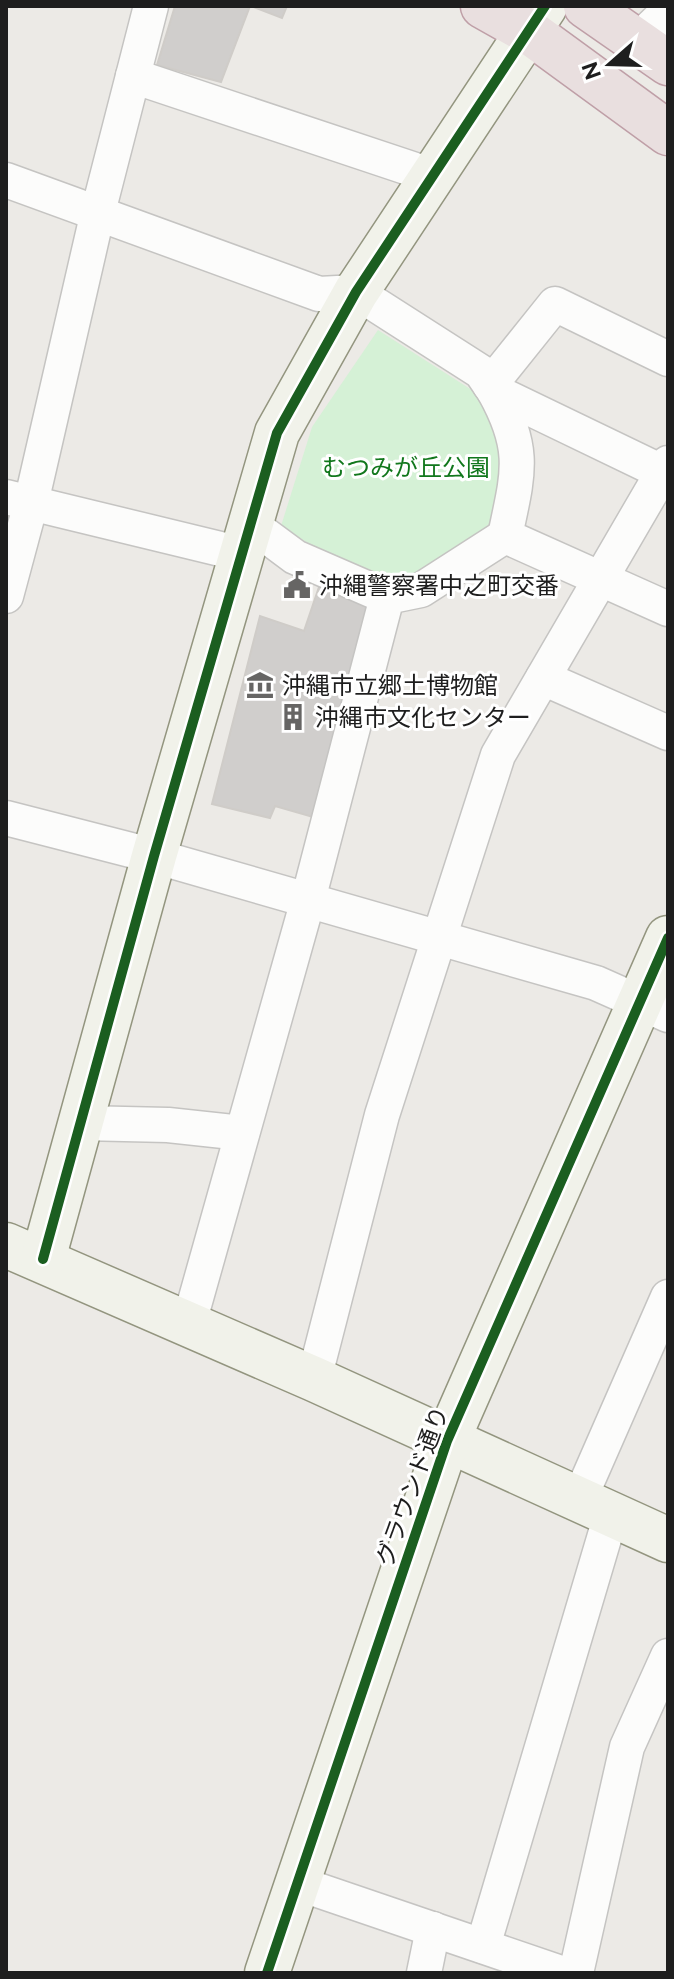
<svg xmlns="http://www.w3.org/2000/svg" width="674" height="1979" viewBox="0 0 674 1979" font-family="Raleway,'Noto Sans JP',sans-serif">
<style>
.park{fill:#d5f1d6}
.building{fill:#d0cecc;stroke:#cfccc8;stroke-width:2}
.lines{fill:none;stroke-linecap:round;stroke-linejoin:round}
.street-casing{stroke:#c5c4c2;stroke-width:37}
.secondary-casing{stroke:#93957f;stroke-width:47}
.highway-casing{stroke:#bf9fa7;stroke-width:47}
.street{stroke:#fcfcfb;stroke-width:34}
.secondary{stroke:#f1f2ea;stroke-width:44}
.highway{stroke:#e9dfdf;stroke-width:44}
.cycleway-casing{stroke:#fff;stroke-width:15}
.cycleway{stroke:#1b5e20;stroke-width:10}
.labels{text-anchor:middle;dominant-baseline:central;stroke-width:6;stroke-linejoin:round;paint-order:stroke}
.park-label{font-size:24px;fill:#11771c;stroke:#fff}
.poi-label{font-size:24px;fill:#1e1e1e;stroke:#fff;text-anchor:start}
.street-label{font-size:24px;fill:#1e1e1e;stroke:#fff}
</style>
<rect width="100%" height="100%" fill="#eceae6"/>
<polygon class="park" points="378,330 489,401 502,428 500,510 472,545 425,574 396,580 354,572 281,526 312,427"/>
<g class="building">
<polygon points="175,6 250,6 221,82 157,65"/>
<polygon points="251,6 287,6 282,18"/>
<polygon points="320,584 378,604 327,821 275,806 270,818 212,804 260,616 304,631"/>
</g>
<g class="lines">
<g class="street-casing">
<g id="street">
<polyline points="637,41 668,11"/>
<polyline points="133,76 433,176"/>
<polyline points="6,180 319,294 356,292 481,372 494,391 668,475"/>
<polyline points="490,385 555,304 668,359"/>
<path d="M494,391C527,450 518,474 505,536L668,609"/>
<polyline points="6,497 241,554"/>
<polyline points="249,523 295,557 387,597"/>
<polyline points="6,596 31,503 97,216 151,6"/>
<polyline points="543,678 668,733"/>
<polyline points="6,818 154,856 596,983 668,1015"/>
<polyline points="81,1123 168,1125 242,1133"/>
<polyline points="189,1323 308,900 387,597 421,590 505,536"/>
<polyline points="314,1379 382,1115 498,755 668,463"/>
<polyline points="579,1500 668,1297"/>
<polyline points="297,1883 561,1973"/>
<polyline points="483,1946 611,1515"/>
<polyline points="424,1973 433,1929"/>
<polyline points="576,1973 627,1747 668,1656"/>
</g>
</g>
<g class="secondary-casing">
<g id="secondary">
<polyline points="6,1245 314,1379 668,1540"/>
<polyline points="43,1259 154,856 277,433 356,292 545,6"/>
<polyline points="267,1973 447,1441 668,938"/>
</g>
</g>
<g class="highway-casing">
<g id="highway">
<polyline points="483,6 531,33 668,133"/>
<polyline points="586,6 668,63"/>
</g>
</g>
<use href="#street" class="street"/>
<use href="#secondary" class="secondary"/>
<use href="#highway" class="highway"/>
<g class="cycleway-casing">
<g id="cycleway">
<polyline points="43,1259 154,856 277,433 356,292 545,6"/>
<polyline points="267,1973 447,1441 668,938"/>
</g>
</g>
<use href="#cycleway" class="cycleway"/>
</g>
<defs>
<g id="civic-bare" transform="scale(2.16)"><path d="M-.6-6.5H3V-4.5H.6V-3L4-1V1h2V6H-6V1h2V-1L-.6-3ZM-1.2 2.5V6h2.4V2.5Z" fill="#666564" stroke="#fff" stroke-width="2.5" paint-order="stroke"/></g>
<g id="museum-bare" transform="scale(2.16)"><path d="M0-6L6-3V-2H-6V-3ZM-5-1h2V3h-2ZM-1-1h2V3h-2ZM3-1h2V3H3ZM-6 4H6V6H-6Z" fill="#666564" stroke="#fff" stroke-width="2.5" paint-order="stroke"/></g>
<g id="building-bare" transform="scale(2.16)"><path d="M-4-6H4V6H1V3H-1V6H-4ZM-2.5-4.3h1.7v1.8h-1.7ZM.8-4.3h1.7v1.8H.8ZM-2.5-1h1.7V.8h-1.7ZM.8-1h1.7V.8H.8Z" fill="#666564" stroke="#fff" stroke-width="2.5" paint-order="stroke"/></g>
</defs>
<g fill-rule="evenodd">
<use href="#civic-bare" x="297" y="585"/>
<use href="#museum-bare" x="260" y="685"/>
<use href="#building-bare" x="293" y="717"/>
</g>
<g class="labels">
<g class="park-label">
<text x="406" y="467">むつみが丘公園</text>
</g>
<g class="poi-label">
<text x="319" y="585">沖縄警察署中之町交番</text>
<text x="282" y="685">沖縄市立郷土博物館</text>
<text x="315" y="717">沖縄市文化センター</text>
</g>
<g class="street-label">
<text transform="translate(412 1486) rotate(-70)">グラウンド通り</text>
</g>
</g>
<rect width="674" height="1979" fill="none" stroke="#1e1e1e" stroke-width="16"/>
<g transform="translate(610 64) rotate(250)" stroke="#ffffff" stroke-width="6" paint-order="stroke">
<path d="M0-6L14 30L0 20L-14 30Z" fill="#1e1e1e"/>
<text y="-12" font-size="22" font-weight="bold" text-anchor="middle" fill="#1e1e1e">N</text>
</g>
</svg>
